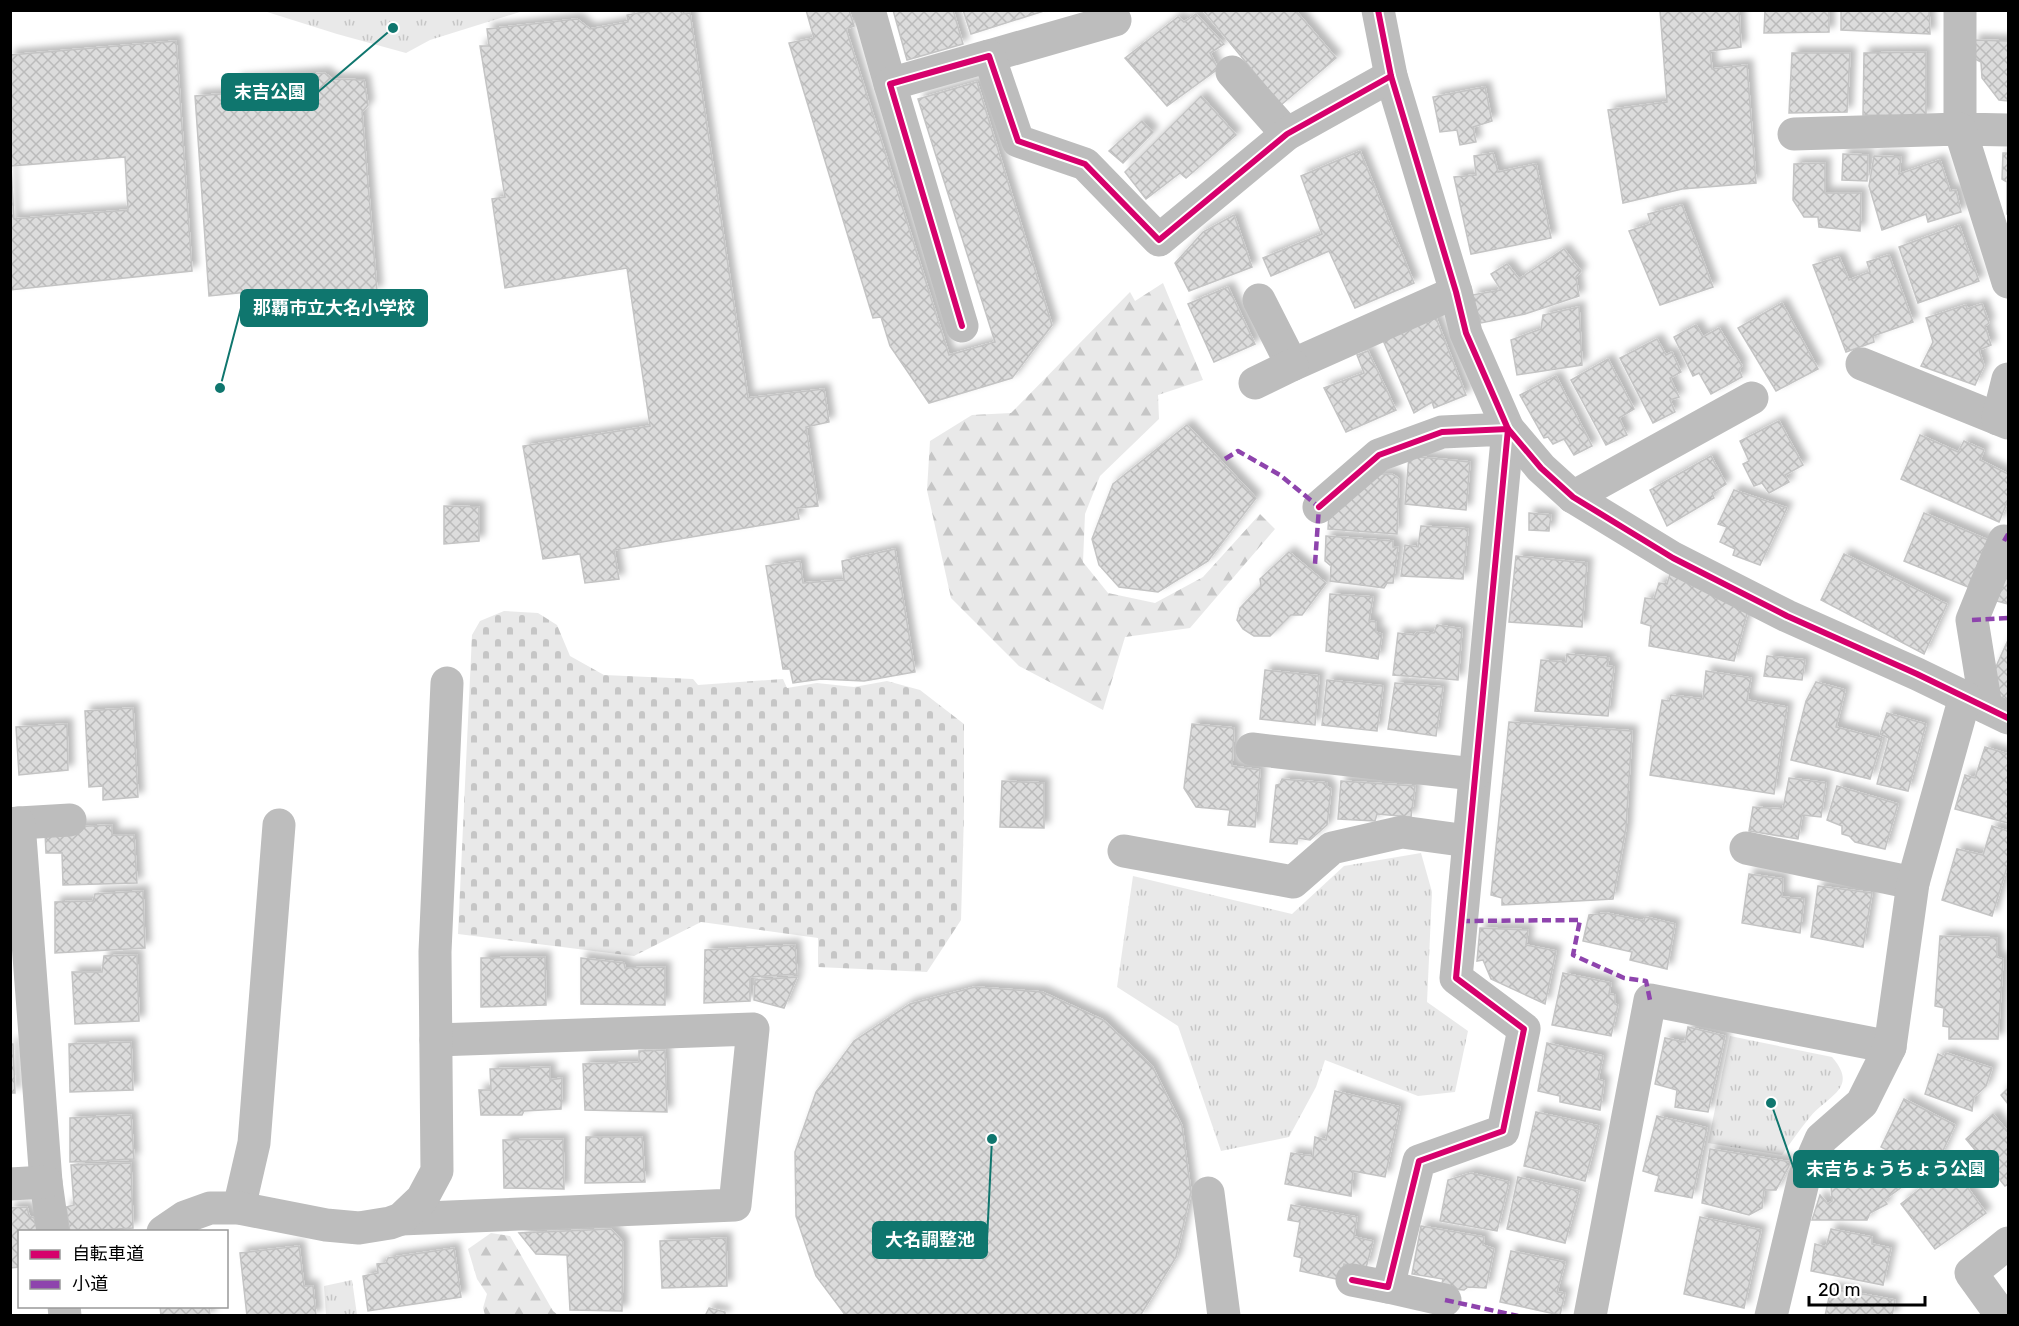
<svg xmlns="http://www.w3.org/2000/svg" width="2019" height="1326" viewBox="0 0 2019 1326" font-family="Rubik,'Noto Sans JP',sans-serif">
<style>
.grass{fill:url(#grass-tufts)}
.forest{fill:url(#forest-firs)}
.cemetery{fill:url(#cemetery-stones)}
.building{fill:url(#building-cross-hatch);stroke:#c4c4c4;stroke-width:1.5;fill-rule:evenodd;filter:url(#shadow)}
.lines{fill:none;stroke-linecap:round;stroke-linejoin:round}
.minor{stroke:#bdbdbd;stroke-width:33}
.quiet{stroke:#8e44ad;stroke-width:4.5;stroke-dasharray:9 4.5;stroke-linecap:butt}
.cycleway-casing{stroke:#fff;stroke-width:10}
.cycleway{stroke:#d6006c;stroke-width:6}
.leader{fill:none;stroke:#0f766e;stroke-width:2}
.callout-dot{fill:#0f766e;stroke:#fff;stroke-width:2}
.callout{fill:#0f766e;stroke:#0f766e;stroke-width:2}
.callout-label{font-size:18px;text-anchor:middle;font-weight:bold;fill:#fff}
</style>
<defs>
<pattern id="grass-tufts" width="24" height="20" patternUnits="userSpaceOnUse" patternTransform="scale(1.5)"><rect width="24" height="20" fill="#e9e9e9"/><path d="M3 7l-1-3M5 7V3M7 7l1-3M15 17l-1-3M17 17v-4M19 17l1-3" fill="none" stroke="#c6c6c6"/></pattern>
<pattern id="forest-firs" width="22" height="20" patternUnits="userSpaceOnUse" patternTransform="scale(1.5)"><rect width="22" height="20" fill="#e9e9e9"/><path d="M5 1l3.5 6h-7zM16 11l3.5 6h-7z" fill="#c6c6c6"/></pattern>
<pattern id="cemetery-stones" width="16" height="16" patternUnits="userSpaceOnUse" patternTransform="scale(1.5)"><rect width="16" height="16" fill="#e9e9e9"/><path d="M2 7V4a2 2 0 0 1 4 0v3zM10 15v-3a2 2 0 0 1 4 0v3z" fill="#c6c6c6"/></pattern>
<pattern id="building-cross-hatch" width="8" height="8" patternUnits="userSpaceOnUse" patternTransform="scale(1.5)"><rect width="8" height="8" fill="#dcdcdc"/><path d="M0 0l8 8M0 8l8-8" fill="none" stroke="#bbb"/></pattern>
<filter id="shadow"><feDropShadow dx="5.5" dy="-5.5" stdDeviation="3" flood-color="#0004"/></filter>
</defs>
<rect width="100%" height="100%" fill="#fff"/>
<g class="grass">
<polygon points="264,11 523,11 430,40 406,53 337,34"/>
<polygon points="1421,853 1432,892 1427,1002 1468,1031 1455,1092 1418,1096 1325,1060 1316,1087 1289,1137 1221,1151 1178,1026 1117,987 1133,876 1292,914 1344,866"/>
<path d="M1730,1036L1832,1057C1859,1088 1829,1095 1810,1117C1800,1129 1791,1142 1782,1155L1708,1143Z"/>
<polygon points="352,1280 357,1315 326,1315 324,1286"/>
</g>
<g class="forest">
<polygon points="1163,283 1203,380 1158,395 1159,419 1100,476 1085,514 1083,562 1108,593 1155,603 1203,577 1260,514 1275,529 1190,628 1125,637 1103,710 1019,666 951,598 927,490 930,441 972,415 1011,413 1130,292 1135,301"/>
<polygon points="491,1233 510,1236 553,1311 558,1315 485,1315 483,1308 487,1294 477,1279 468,1249"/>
</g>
<polygon class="cemetery" points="504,611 538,613 557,625 570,656 604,675 693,679 698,685 783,679 787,688 817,683 854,687 887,681 920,690 964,724 964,813 961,920 927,972 818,967 818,938 701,922 634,956 458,934 472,635 480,621"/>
<g class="building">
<polygon points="656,10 680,10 682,14 690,13 748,398 824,389 829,422 806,427 818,506 797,508 799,519 614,550 619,579 585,583 580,554 543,559 523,446 650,426 627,268 505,288 492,199 505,197 480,46 489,46 487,29 577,19 590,29 628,22 627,15"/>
<polygon points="806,10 849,10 854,26 846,29 949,355 995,342 918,99 977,82 1052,325 1012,378 929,403 890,346 881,317 873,318 789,43 814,38"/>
<polygon points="893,10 953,10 963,44 907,60"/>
<polygon points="963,10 1047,10 971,34"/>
<polygon points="1203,10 1295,10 1336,58 1281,105"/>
<polygon points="1660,10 1739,10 1741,47 1710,51 1712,69 1747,65 1756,183 1682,189 1623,203 1608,110 1667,102"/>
<polygon points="1765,10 1829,10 1829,32 1764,33"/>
<polygon points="1841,10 1929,10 1930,34 1841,30"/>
<polygon points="1196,14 1224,44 1210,53 1218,69 1167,106 1125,58 1178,17 1184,22"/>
<polygon points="1974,40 2008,41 2008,101 1999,100 1982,78 1981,62 1973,58"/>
<path d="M176,41L192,271L10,290V55ZM125,157L128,210L14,219L11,166Z"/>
<polygon points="1926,52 1926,116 1863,115 1864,53"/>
<polygon points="1792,53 1850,53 1847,112 1789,113"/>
<polygon points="325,73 332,79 364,80 368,105 362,112 377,291 271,308 268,290 209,296 195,96 233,93 236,80"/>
<polygon points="1485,87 1492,121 1473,127 1476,142 1460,145 1457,130 1440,132 1433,97"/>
<polygon points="1201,96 1236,135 1186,178 1180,173 1146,199 1125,172"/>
<polygon points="1142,121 1153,132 1123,163 1109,151"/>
<polygon points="1360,151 1414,283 1355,308 1329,251 1271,276 1263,258 1322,234 1301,176"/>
<polygon points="1493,153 1498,172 1536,164 1551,238 1471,254 1454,177 1476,175 1474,156"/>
<polygon points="2003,153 2008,153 2008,214 2007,214 2007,182 2002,179"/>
<polygon points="1843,154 1868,155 1867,181 1842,180"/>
<polygon points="1874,156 1901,157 1899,174 1940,160 1950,191 1956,190 1961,212 1928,222 1926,214 1882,230 1869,186"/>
<polygon points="1825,163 1825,193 1861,193 1860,231 1819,227 1818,217 1804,217 1793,200 1794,164"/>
<polygon points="1682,205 1713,287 1660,305 1629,231 1651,224 1648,214"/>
<polygon points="1234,215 1252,267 1189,291 1175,263 1203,232"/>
<polygon points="1959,225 1979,281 1918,303 1899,247"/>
<polygon points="1564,249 1581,271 1576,277 1579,296 1525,314 1481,323 1472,295 1501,290 1491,274 1507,264 1519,279"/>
<polygon points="1889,255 1913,322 1873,336 1874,342 1846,352 1813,265 1839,257 1849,280 1870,272 1867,262"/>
<polygon points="1228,287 1255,344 1214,362 1188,304"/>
<polygon points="1782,303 1818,369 1776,391 1738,328"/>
<polygon points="1982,304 1989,323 1985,326 1991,345 1979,350 1984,366 1975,385 1921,366 1933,342 1926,318 1966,305 1967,309"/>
<polygon points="1579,307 1582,365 1517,375 1511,340 1541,329 1543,315"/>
<polygon points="1436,318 1466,395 1434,408 1432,402 1414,413 1382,338"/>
<polygon points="1696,325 1703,337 1719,328 1742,366 1739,369 1742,377 1711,394 1699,373 1693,376 1674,337"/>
<polygon points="1657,339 1666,355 1672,352 1681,372 1670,378 1679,397 1670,400 1675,412 1653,423 1620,358"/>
<polygon points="1368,351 1396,410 1346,432 1324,388 1364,373 1357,355"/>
<polygon points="1608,359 1634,409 1619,418 1627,435 1606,445 1571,380"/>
<polygon points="1556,376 1592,446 1574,455 1564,439 1553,444 1548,437 1544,438 1520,395"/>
<polygon points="1779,421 1803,465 1785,475 1789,482 1769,493 1762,483 1754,486 1743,464 1749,461 1740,441"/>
<polygon points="1187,425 1256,498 1208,561 1158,592 1119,587 1099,565 1092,539 1113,484"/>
<polygon points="1920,435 1958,452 1964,441 1984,450 1980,460 2008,474 2008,500 1999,522 1901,479"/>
<polygon points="1409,456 1470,462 1466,510 1405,504"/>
<polygon points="1711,456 1726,484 1712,493 1714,498 1667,526 1650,490"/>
<polygon points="1381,474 1392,474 1399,479 1397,534 1328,529 1330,499"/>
<polygon points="1734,490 1787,508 1760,565 1733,555 1735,549 1720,542 1727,527 1718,524"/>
<polygon points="444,506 479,507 479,541 444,544"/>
<polygon points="1529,513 1551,515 1549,531 1529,530"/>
<polygon points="1924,513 1988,540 1968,587 1904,561"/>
<polygon points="1421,526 1468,529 1463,579 1401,576 1405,545 1418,547"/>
<polygon points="1326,536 1393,541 1393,547 1398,547 1393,583 1387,583 1384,588 1330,581 1331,566 1325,561"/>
<polygon points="895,549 915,672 864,681 821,679 793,683 790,669 783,669 766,566 800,561 803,583 844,580 842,561"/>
<polygon points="1289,552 1326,583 1302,615 1291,615 1270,636 1254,636 1243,629 1237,620 1240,608 1261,586 1260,579"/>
<polygon points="1844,554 1947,604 1924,654 1821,600"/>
<polygon points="1516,556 1587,563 1582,627 1509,622"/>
<polygon points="2008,565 2008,604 1993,600"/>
<polygon points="1670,574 1748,610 1734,661 1649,646 1651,626 1641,623 1645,598 1654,599 1659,583 1667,584"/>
<polygon points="1330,594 1373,597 1369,621 1376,622 1376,632 1382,634 1378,659 1326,651"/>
<polygon points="1437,625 1462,629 1458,680 1393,675 1398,633 1415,635 1417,632 1434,633"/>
<polygon points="2008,640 2008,701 1993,694 1989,682"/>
<polygon points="1567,654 1609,658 1607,666 1614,667 1608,716 1535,711 1541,660 1566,662"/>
<polygon points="1767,656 1805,660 1802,680 1764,676"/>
<polygon points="1265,670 1319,676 1315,725 1260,719"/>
<polygon points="1706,671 1751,678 1747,700 1787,707 1774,794 1650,775 1662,700 1669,701 1671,695 1703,699"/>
<polygon points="1327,680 1383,686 1377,731 1322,725"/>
<polygon points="1816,682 1845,690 1836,727 1882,739 1870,779 1791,760 1806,701"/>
<polygon points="1395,683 1443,687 1436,736 1388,729"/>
<polygon points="133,708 138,797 103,800 103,786 89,787 85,711"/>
<polygon points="1887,713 1926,724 1908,791 1877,784 1889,738 1880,734"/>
<polygon points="1509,722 1632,731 1626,828 1613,899 1502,905 1502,898 1491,895"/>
<polygon points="67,724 68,770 19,775 16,727"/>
<polygon points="1192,724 1234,728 1232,766 1260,770 1255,827 1228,825 1230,810 1196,807 1184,788"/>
<polygon points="1985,747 2008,754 2008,823 1955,809 1965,775 1975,778"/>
<polygon points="1789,778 1826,783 1821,817 1802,815 1798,839 1749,831 1753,807 1783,809"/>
<polygon points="1282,779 1327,783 1327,787 1331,789 1327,825 1310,840 1298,838 1297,844 1270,842 1276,785 1280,784"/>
<polygon points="1002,781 1044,783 1044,828 1000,827"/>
<polygon points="1341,781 1415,786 1411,817 1377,814 1375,821 1338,819"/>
<polygon points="1837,786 1898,804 1885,849 1855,842 1849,836 1842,834 1842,826 1827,820"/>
<polygon points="112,825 112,835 134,835 137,883 63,885 62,853 46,853 45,832 68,827"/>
<polygon points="1992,826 2008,831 2008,864 1992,916 1942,900 1957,849 1983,855"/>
<polygon points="1749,874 1783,879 1782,897 1804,899 1800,933 1742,923"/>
<polygon points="1818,886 1872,893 1863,947 1811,937"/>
<polygon points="143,891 145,948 55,953 55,902 93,901 95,894"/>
<polygon points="1606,913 1644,921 1645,917 1675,924 1667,969 1630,960 1632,952 1583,941 1589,915"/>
<polygon points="1480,928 1528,930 1526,945 1556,951 1545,1004 1491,979 1483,960 1477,961"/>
<polygon points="1940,936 1997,938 1997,957 2003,959 1998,1039 1949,1039 1949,1027 1943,1026 1944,1008 1935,1006"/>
<polygon points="795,945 797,974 750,977 750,1001 704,1003 705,950"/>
<polygon points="137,955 139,1021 75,1024 72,972 102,972 104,956"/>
<polygon points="545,957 546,1005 481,1007 481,958"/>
<polygon points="581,958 624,963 625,968 665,967 665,1005 581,1004"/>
<polygon points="1563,973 1611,983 1609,994 1615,995 1615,1004 1618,1005 1611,1036 1552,1025"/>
<polygon points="797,977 784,1008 754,1000 755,980"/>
<polygon points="975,987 1042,992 1103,1020 1152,1066 1182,1126 1191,1192 1176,1257 1140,1316 846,1316 816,1276 796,1216 795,1152 816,1092 854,1041 910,1004"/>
<polygon points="1688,1027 1725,1036 1708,1112 1675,1107 1677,1090 1655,1084 1665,1038 1685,1042"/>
<polygon points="131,1042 133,1090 70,1092 69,1044"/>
<polygon points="1547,1043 1603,1056 1598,1079 1604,1081 1600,1110 1560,1102 1560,1096 1538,1091"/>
<polygon points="10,1044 13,1044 15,1093 10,1093"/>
<polygon points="665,1050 667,1112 585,1110 583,1064 639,1062 639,1051"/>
<polygon points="1946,1053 1992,1068 1986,1086 1974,1097 1972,1111 1925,1094 1938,1054 1944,1057"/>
<polygon points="550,1067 550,1080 562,1078 561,1109 524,1111 522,1115 481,1115 479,1090 491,1090 490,1069"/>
<polygon points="2008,1088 2008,1104 2001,1095"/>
<polygon points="1335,1091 1400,1107 1385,1177 1353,1171 1351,1196 1285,1184 1291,1153 1313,1156 1315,1137 1326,1140"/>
<polygon points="1904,1099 1955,1125 1939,1159 1932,1155 1923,1169 1881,1147"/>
<polygon points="1536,1112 1599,1126 1585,1181 1524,1166"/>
<polygon points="1993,1114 2008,1132 2008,1184 2005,1186 1966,1139"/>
<polygon points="131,1115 134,1159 70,1162 70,1118"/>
<polygon points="1657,1116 1707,1128 1692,1198 1655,1191 1659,1176 1643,1171"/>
<polygon points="586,1137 642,1137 645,1182 585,1183"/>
<polygon points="563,1139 564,1189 504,1188 503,1140"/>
<polygon points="1710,1149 1791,1162 1776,1190 1764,1190 1762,1208 1749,1215 1702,1203"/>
<polygon points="1884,1155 1906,1184 1884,1200 1887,1204 1870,1213 1867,1220 1812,1220 1820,1195 1828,1204 1832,1201 1831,1184 1856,1167 1860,1172"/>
<polygon points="1954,1162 1973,1183 1967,1187 1986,1213 1935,1249 1901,1204"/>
<polygon points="131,1163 133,1228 70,1232 66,1207 74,1205 71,1165"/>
<polygon points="1471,1173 1509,1182 1497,1231 1440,1221 1448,1180"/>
<polygon points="1518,1177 1579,1191 1565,1243 1507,1229"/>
<polygon points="1291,1205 1357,1217 1354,1237 1373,1241 1366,1268 1344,1264 1341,1280 1300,1271 1302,1258 1294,1256 1300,1222 1288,1220"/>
<polygon points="27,1207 29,1216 34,1218 38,1232 20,1232 20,1267 10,1268 10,1208"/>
<polygon points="1700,1217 1761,1230 1744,1308 1684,1294"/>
<polygon points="1421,1226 1484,1237 1483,1245 1494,1249 1486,1288 1468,1287 1464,1290 1441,1288 1443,1279 1412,1274"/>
<polygon points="611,1229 623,1242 622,1311 570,1310 567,1255 536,1254 519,1233"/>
<polygon points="1831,1229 1872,1237 1872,1244 1891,1248 1883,1285 1811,1271 1815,1244 1826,1247"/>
<polygon points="726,1238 727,1286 662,1288 660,1241"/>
<polygon points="299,1246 304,1286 313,1286 316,1316 247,1316 240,1253"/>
<polygon points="454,1248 461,1297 368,1311 363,1276 378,1273 377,1264 386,1263 388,1258"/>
<polygon points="1511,1251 1565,1262 1557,1292 1565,1293 1560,1315 1500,1302"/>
<polygon points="1831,1288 1895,1300 1892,1316 1825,1316"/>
<polygon points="160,1306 209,1306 210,1316 161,1316"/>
<polygon points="709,1308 725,1312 725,1316 705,1316"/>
</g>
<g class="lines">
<g class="minor">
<polyline points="869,10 890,84"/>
<polyline points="1378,10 1391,76 1456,292 1466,333 1508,429 1541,468 1573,497 1673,558 1787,616 1917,674 2008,718"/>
<polyline points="1960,10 1960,129 2008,130"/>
<polyline points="989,56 1115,20"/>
<polyline points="1232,72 1287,134"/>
<polyline points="1794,134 1960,129 2008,282"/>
<polyline points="1259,300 1292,365 1456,292"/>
<polyline points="962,326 890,84 989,56 1018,141 1085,164 1159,240 1287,134 1391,76"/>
<polyline points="1862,364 2008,423"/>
<polyline points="1255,383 1292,365"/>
<polyline points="1998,419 2008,379"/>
<polyline points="1573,497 1752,398"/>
<polyline points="1319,507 1379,455 1442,432 1508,429 1456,978 1524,1029 1503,1131 1419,1161 1388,1287 1352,1280"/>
<polyline points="1986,707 1972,620 2004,541"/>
<polyline points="1252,749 1474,774"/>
<polyline points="19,823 70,820"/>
<polyline points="10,824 19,823 46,1182 53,1232"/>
<polyline points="1746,848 1913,883"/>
<polyline points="1124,851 1293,882 1332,848 1402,832 1468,841"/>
<polyline points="10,1184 46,1182"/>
<polyline points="1208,1193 1224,1316"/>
<polyline points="239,1208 254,1143 279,825"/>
<polyline points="401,1219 735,1205 753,1029 436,1040"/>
<polyline points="163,1232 185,1217 210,1208 239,1208 326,1225 359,1228 390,1223 401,1219 422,1199 437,1171 435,952 447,683"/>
<polyline points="1388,1287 1445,1300"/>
<polyline points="64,1306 65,1316"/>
<polyline points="1590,1316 1650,1000 1890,1047"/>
<polyline points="1771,1316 1804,1178 1821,1139 1862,1103 1890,1047 1913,883 1965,697"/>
<polyline points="2002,1316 1971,1273 2008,1243"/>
</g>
<g class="quiet">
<polyline points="1225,459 1238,451 1280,475 1319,507 1315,564"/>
<polyline points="2004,541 2008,534"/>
<polyline points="1972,620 2008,618"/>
<polyline points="1461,921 1580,920 1573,955 1624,978 1646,981 1650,1000"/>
<polyline points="1445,1300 1518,1316"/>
</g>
<g class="cycleway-casing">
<g id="cycleway">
<polyline points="1378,10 1391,76 1456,292 1466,333 1508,429 1541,468 1573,497 1673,558 1787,616 1917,674 2008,718"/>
<polyline points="962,326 890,84 989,56 1018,141 1085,164 1159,240 1287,134 1391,76"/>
<polyline points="1319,507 1379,455 1442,432 1508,429 1456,978 1524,1029 1503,1131 1419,1161 1388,1287 1352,1280"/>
</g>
</g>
<use href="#cycleway" class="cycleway"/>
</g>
<path class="leader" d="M393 28L318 92M220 388L241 308M1771 1103L1794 1169M992 1139L987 1240"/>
<g class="callout-dot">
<circle cx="393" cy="28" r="6"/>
<circle cx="220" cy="388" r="6"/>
<circle cx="1771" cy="1103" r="6"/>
<circle cx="992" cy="1139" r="6"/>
</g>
<g class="callout">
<rect x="222" y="74" width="96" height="36" rx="6"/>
<rect x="241" y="290" width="186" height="36" rx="6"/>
<rect x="1794" y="1151" width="204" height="36" rx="6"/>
<rect x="873" y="1222" width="114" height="36" rx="6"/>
</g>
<g class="callout-label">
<text x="270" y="98">末吉公園</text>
<text x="334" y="314">那覇市立大名小学校</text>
<text x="1896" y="1175">末吉ちょうちょう公園</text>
<text x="930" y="1246">大名調整池</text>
</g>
<rect width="2019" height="1326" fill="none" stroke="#000000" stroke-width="24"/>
<rect x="18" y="1230" width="210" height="78" fill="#ffffff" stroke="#999999" stroke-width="1.5"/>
<rect x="30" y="1250" width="30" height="9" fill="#d6006c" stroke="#999999" stroke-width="1.5"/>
<text x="72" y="1260" font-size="18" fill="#000000">自転車道</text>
<rect x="30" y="1280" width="30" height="9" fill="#8e44ad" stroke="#999999" stroke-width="1.5"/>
<text x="72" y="1290" font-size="18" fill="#000000">小道</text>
<path d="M1809 1296v9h116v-9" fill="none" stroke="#000000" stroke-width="3"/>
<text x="1818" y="1296" font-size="18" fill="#000000" stroke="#ffffff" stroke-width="4.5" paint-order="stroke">20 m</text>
</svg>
